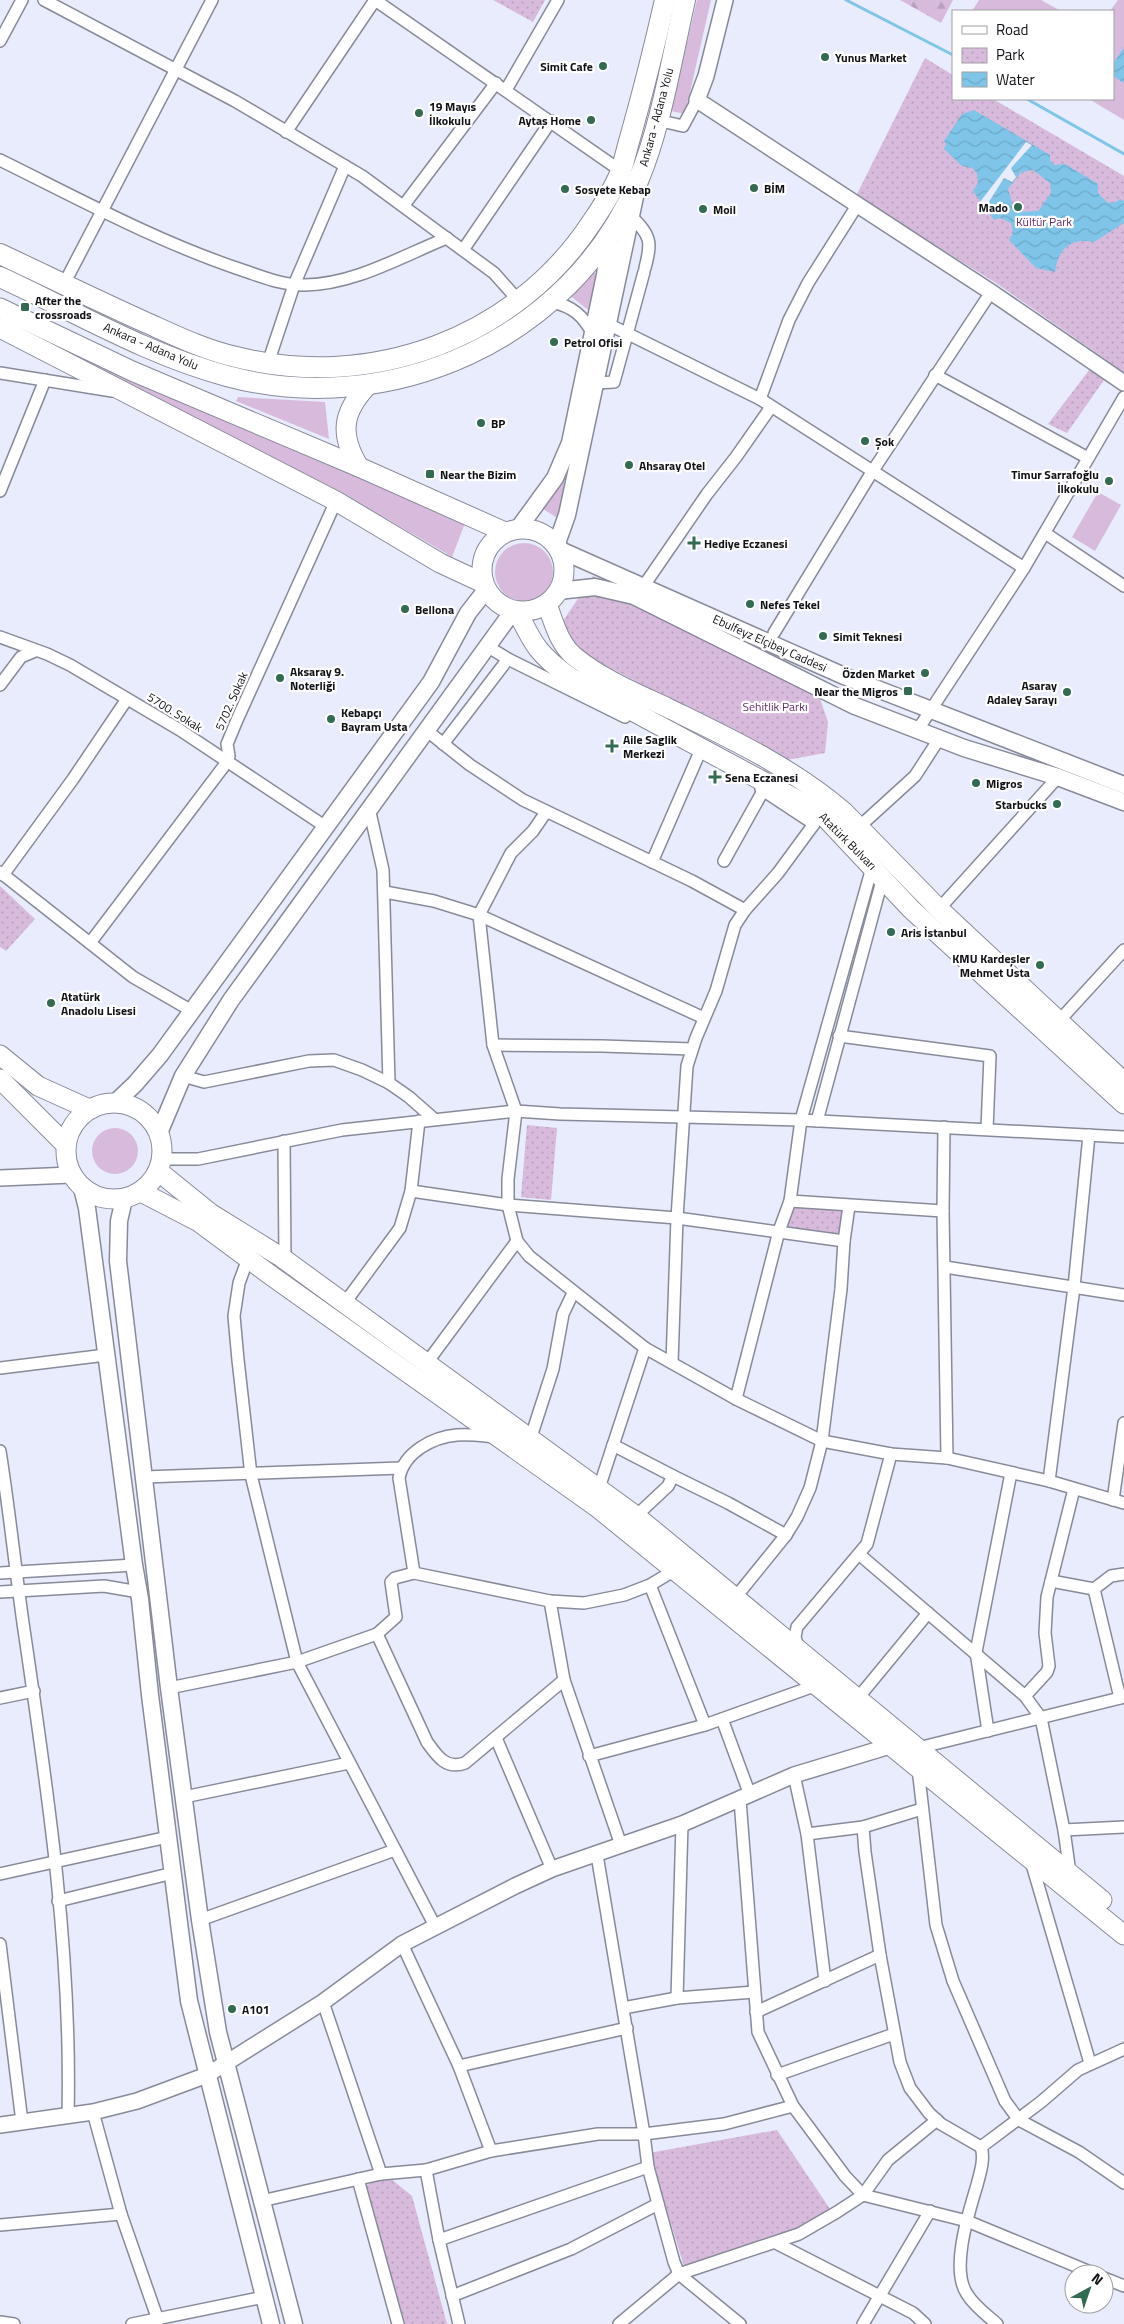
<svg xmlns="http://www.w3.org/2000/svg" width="1124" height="2324" viewBox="0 0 1124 2324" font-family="'Titillium Web',sans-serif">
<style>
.grass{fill:#d8badd}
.forest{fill:url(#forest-firs)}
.park{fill:url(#park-dots)}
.water{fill:url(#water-waves);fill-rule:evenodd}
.pier{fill:#e8ecfc}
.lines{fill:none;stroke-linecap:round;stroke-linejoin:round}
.stream{stroke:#7ec5e9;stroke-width:3}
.minor-casing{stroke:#878a99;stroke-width:14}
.tertiary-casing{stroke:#878a99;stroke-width:18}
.secondary-casing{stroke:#878a99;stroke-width:19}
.primary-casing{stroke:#878a99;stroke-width:21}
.trunk-casing{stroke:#878a99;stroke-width:22}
.minor{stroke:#fff;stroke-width:11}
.tertiary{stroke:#fff;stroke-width:15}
.secondary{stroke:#fff;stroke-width:16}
.primary{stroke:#fff;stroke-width:19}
.trunk{stroke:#fff;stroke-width:20}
.poi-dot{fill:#326a52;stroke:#fff;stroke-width:2}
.labels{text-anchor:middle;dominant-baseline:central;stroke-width:4.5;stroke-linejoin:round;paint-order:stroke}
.poi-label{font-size:12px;font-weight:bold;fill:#101116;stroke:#fff;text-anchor:start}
.street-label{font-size:12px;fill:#101116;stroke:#fff}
.park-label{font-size:12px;fill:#642e6d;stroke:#fff}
</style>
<defs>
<pattern id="forest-firs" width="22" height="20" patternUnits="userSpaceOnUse" patternTransform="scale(1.25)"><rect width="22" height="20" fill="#d8badd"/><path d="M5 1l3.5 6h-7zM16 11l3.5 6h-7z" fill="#b89fbd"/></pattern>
<pattern id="park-dots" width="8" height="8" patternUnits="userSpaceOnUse" patternTransform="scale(1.25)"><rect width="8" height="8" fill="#d8badd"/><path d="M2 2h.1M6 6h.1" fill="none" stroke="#b89fbd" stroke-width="1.8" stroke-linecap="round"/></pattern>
<pattern id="water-waves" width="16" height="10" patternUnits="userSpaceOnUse" patternTransform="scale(1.25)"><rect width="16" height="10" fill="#7ec5e9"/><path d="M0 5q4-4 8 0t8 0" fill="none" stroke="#6ca8c7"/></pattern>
</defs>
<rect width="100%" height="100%" fill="#e8ecfc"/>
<g class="grass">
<polygon points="697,0 711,0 685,114 671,111"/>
<polygon points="979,0 1041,0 1061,11 972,11"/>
<polygon points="1118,0 1124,0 1124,120 1089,99 1113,99 1113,11 1110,11"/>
<polygon points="593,272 597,274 592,313 568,294 587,273"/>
<path d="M44,335C183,401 321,468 467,518L452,557C319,477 180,409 41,341Z"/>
<polygon points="238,397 325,402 329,439 236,401"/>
<polygon points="565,475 559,519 540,507"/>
<polygon points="1098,492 1121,505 1095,551 1072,537"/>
<circle cx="524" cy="572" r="29"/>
<circle cx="115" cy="1151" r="23"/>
</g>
<polygon class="forest" points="900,0 953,0 941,23"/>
<g class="park">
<polygon points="493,0 545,0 533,22"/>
<polygon points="925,58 953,75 953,99 993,99 1124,176 1124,372 996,283 856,196"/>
<polygon points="1090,369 1104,380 1067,433 1048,424"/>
<polygon points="593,576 799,672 816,687 828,722 825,753 787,760 574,649 555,633"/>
<polygon points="0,886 35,919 6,951 0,947"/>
<polygon points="527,1125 557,1128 551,1200 521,1197"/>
<polygon points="794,1206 842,1210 840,1236 786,1227"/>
<polygon points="777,2130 830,2209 787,2234 684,2266 649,2153"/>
<polygon points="390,2178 412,2196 447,2324 405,2324 365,2186 375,2181"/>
</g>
<g class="water">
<polygon points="1124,47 1124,83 1113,76 1113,64"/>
<path d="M974,110L1050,155V161L1055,165L1065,164L1098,184V193L1108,203L1116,202L1120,199L1124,201V223L1094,242C1070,237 1058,249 1055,272L1036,268L1009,240L1013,233L1011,223L1000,218L994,220L973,191L978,183L977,173L972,168L962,166L944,149L946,144L944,141L962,114ZM1033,170L1050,183L1051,193L1038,211L1018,212L1014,209L1008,189L1021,172Z"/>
</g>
<polygon class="pier" points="1026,142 1032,145 1011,168 1016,177 1012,182 1004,178 985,208 980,202"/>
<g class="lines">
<g class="stream">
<polyline points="846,0 953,55"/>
<polyline points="1027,99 1124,154"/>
</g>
<g class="minor-casing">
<g id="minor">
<polyline points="44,0 235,101 362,176 494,273 519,301"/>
<polyline points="0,41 22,0"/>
<polyline points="506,90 558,0"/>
<polyline points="657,120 683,126 697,100"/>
<polyline points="286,132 375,0 621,171"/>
<path d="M0,160C79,199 158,242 242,270C263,277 281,285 304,285C353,285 402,256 447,238"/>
<polyline points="404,205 496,83"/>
<path d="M631,216C651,236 652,241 645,268"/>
<polyline points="463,250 551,121"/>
<polyline points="64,284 212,0"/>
<path d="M551,302C573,306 583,316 593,334"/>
<polyline points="608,324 760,399 1024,568"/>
<polyline points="268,363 294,285 345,166"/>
<polyline points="0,373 112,391"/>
<polyline points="935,375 1088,458"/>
<polyline points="595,383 614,382 644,272"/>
<polyline points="760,399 789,320 808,283 858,204"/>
<polyline points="0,491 45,380"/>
<polyline points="1045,533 1124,586"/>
<polyline points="643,587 707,494 736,457 771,407"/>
<polyline points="774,633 872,472 991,292"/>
<polyline points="0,637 47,654 70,665 180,730 326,827"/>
<polyline points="487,646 508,659 625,717"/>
<polyline points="0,685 21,657 35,651"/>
<polyline points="426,730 470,765 523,800 692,881 745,910"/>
<polyline points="917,731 1024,568 1124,397"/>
<polyline points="443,744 508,659"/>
<polyline points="761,789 814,824"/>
<polyline points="369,808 383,870 389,1083 409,1097 434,1119"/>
<polyline points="546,812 533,831 511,853 479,915 493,1045 516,1111 508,1179 508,1205 517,1241 529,1256 645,1348 736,1399 822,1441 891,1454 947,1458 1049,1481 1124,1503"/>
<polyline points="859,827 915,776 939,739"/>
<polyline points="724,861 763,791"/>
<polyline points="652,862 699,754"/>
<polyline points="0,872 133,977 192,1011"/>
<polyline points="3,875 73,779 127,699"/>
<polyline points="385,892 434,901 479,915 704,1018"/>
<polyline points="939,909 1058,777"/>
<polyline points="90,943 227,762 229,756 227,744 237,720 336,501"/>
<polyline points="1059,1021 1124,950"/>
<polyline points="839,1036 990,1056 987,1129"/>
<polyline points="493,1045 602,1046 692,1049"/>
<polyline points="183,1076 204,1082 309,1061 334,1060 362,1070 389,1083"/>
<polyline points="817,1121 883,877"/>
<polyline points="944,1127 943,1211 947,1458"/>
<polyline points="284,1141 285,1261"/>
<polyline points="162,1159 198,1159 342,1130 516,1111 560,1114 801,1120 1124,1137"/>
<polyline points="411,1191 508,1205 677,1218 844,1241"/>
<polyline points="790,1201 943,1211"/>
<polyline points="250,1253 239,1283 234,1316 238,1360 251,1475 297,1662 435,1926"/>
<polyline points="945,1267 1124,1295"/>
<polyline points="344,1304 400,1228 411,1191 419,1121"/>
<polyline points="672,1363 677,1218 687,1066 696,1038 716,991 735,925 745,910 778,873 814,824 822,807"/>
<polyline points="426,1364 517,1241"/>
<polyline points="0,1368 106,1355"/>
<polyline points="736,1399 779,1231 790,1201 801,1120 873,864"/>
<polyline points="530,1440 553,1369 563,1314 573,1293"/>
<polyline points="613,1445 673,1476"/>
<path d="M0,1451C9,1508 15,1566 23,1623C47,1786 72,1951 68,2116"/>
<polyline points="144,1477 401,1468"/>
<polyline points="1049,1481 1074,1287 1089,1135"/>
<polyline points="599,1488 645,1348"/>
<polyline points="1113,1500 1124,1423"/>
<polyline points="636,1516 668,1486 673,1476 728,1503 786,1535"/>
<polyline points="860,1555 1025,1696 1041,1718 1064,1830 1124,1827"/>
<polyline points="0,1573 134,1565"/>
<path d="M414,1573L399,1478C404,1452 433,1437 457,1435C470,1434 484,1436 496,1437"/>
<polyline points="1051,1581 1094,1589"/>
<polyline points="650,1585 705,1725"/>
<polyline points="0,1592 104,1586 139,1592"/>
<polyline points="735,1598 786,1535 797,1517 810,1488 822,1441 841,1289 844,1241 849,1206"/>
<polyline points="550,1601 564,1680 621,1845"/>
<path d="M377,1634L427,1742C437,1756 446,1770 465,1763L564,1680"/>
<polyline points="798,1648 795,1637 797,1627 867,1544 891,1454"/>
<polyline points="169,1688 297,1662 377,1634 396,1617 391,1582 395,1578 414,1573 550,1601 584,1603 624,1595 650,1585 675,1570"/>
<polyline points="1025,1696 1047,1672 1049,1666 1045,1633 1047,1597 1074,1489"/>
<polyline points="0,1698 34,1691"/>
<polyline points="858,1698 928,1613"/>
<polyline points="1120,1698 1094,1589 1111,1576 1124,1574"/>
<polyline points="722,1719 750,1795"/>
<polyline points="988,1731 976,1652 1011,1473"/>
<polyline points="496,1738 552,1869"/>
<polyline points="916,1751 918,1748 1124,1697"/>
<polyline points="589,1756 705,1725 817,1685"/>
<polyline points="918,1768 936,1925 953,1981 1005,2101 1019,2120 1079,2152 1124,2183"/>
<polyline points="794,1775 807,1834 825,1981"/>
<polyline points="184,1797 349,1763"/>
<polyline points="740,1800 758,2032 793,2106 845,2176 863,2195 967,2221 1095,2274"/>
<path d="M863,1827L865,1852L880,1955L900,2062L910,2088L929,2113L941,2124L981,2147C985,2159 980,2173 977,2185C969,2212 950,2269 967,2294C974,2306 987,2315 997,2324"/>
<polyline points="1064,1830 1070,1873"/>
<polyline points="807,1834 863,1827 922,1809"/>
<polyline points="597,1855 644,2134 648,2167 674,2262 679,2274 740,2324"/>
<polyline points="1031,1861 1090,2063"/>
<polyline points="0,1874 168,1837"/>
<polyline points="58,1901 173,1873"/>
<polyline points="200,1920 395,1850"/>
<polyline points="0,1944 22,2122"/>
<polyline points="402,1944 459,2066 491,2151"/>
<polyline points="677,1998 682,1824"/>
<polyline points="323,2002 381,2174"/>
<polyline points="623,2008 677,1998 754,1992"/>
<polyline points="756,2012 880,1955"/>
<polyline points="459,2066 627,2028"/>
<polyline points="777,2075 894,2034"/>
<polyline points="93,2112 121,2214 158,2320"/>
<polyline points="981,2147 1041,2102 1078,2070 1124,2049"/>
<polyline points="426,2170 439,2240 459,2324"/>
<polyline points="358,2179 398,2324"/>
<polyline points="261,2201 381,2174 426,2170 491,2151 598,2134 644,2134 724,2124 793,2106"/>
<polyline points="0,2225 121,2214"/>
<polyline points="439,2240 648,2167"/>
<polyline points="776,2243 913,2313 925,2324"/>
<polyline points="1104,2278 1124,2286"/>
<polyline points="452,2296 571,2249 658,2204"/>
<polyline points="0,2322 14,2324"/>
<polyline points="132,2324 264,2297"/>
<polyline points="619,2324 679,2274 799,2234 837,2212 863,2195 888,2160 937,2120"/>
<polyline points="863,2324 930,2211"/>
</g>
</g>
<g class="tertiary-casing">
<g id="tertiary">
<polyline points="725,0 706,76 697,100 991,292 1124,383"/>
<polyline points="0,1178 71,1175"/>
<polyline points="0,2125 93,2112 137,2101 207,2075 323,2002 402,1944 515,1886 552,1869 682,1824 794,1775 890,1746"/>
</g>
</g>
<g class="secondary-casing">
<g id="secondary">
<polyline points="518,529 555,478 570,443 605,275 611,230"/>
<polyline points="556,546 567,515 636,192"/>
<polyline points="558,549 844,676 1124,785"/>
<polyline points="558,591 595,587 634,596 855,706 964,748 1058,777 1124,802"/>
<polyline points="116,1102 135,1084 160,1055 431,682 468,613 486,590"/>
<polyline points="159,1133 183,1076 231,1000 513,611"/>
<polyline points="82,1188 87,1208 134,1565 140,1599 150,1695 189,2001 271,2324"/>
<polyline points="124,1199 119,1221 118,1261 169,1688 200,1920 218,2032 294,2324"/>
</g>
</g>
<g class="primary-casing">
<g id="primary">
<polyline points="0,308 132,371 359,467 505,532"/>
<polyline points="0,328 336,501 440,563 483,583"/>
<path d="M359,467C339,434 342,412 369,384"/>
<circle cx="523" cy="570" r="41"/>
<path d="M547,604C554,623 559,644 575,657C602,679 636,693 668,708C729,738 792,767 844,812L939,909L1124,1082"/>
<path d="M517,611C534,646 539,655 571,678L820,812L911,909L1124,1104"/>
<polyline points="0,1055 38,1086 89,1109"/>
<polyline points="0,1079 65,1144"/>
<circle cx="114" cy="1151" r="48"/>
<polyline points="158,1171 210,1213 281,1257 636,1516 1102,1900"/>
<polyline points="141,1192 199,1222 269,1274 598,1508 1124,1935"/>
</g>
</g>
<g class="trunk-casing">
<g id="trunk">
<path d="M0,254C49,277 98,301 147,323C176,336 205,350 236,357C371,391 515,339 592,222C603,206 614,189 621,171C625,158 628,144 632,131C644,88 655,44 665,0"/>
<path d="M0,277C74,311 148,355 227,376C390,420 572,339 638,181C661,127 672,57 685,0"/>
</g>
</g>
<use href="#minor" class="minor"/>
<use href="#tertiary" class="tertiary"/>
<use href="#secondary" class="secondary"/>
<use href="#primary" class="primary"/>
<use href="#trunk" class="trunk"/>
</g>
<g class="poi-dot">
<circle cx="825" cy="57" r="5"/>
<circle cx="603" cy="66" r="5"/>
<circle cx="419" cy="113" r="5"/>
<circle cx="591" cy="120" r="5"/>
<circle cx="754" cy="188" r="5"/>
<circle cx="565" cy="189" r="5"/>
<circle cx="1018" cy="207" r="5"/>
<circle cx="703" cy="209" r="5"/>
<rect x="20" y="302" width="10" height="10" rx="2.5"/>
<circle cx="554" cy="342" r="5"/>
<circle cx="481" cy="423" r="5"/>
<circle cx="865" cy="441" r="5"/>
<circle cx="629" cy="465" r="5"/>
<rect x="425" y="469" width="10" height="10" rx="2.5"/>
<circle cx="1109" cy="481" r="5"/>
<path d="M691.5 535.5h5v5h5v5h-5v5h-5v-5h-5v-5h5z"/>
<circle cx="750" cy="604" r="5"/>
<circle cx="405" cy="609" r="5"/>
<circle cx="823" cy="636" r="5"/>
<circle cx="925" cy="673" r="5"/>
<circle cx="280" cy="678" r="5"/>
<rect x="903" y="686" width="10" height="10" rx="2.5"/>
<circle cx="1067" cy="692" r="5"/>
<circle cx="331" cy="719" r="5"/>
<path d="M609.5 738.5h5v5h5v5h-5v5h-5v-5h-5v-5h5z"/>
<path d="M712.5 769.5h5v5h5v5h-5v5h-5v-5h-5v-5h5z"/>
<circle cx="976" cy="783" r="5"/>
<circle cx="1057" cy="804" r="5"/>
<circle cx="891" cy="932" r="5"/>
<circle cx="1040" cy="965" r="5"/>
<circle cx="51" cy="1003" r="5"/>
<circle cx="232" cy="2009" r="5"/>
</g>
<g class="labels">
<g class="poi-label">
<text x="835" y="57">Yunus Market</text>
<text x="593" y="66" text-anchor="end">Simit Cafe</text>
<text x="429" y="106">19 Mayıs<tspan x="429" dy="14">İlkokulu</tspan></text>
<text x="581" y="120" text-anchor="end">Aytaş Home</text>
<text x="764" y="188">BİM</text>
<text x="575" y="189">Sosyete Kebap</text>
<text x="1008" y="207" text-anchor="end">Mado</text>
<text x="713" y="209">Moil</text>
<text x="35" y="300">After the<tspan x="35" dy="14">crossroads</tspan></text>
<text x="564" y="342">Petrol Ofisi</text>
<text x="491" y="423">BP</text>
<text x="875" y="441">Şok</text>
<text x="639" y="465">Ahsaray Otel</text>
<text x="440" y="474">Near the Bizim</text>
<text x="1099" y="474" text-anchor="end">Timur Sarrafoğlu<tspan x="1099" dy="14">İlkokulu</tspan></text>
<text x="704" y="543">Hediye Eczanesi</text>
<text x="760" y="604">Nefes Tekel</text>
<text x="415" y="609">Bellona</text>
<text x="833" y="636">Simit Teknesi</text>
<text x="290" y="671">Aksaray 9.<tspan x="290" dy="14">Noterliği</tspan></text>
<text x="915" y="673" text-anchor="end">Özden Market</text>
<text x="1057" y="685" text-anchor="end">Asaray<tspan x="1057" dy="14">Adaley Sarayı</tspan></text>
<text x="898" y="691" text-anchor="end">Near the Migros</text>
<text x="341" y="712">Kebapçı<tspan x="341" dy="14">Bayram Usta</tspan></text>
<text x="623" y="739">Aile Saglik<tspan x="623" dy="14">Merkezi</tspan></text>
<text x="725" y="777">Sena Eczanesi</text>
<text x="986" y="783">Migros</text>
<text x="1047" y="804" text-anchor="end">Starbucks</text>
<text x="901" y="932">Aris İstanbul</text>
<text x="1030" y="958" text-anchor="end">KMU Kardeşler<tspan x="1030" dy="14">Mehmet Usta</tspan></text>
<text x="61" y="996">Atatürk<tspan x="61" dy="14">Anadolu Lisesi</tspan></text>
<text x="242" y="2009">A101</text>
</g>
<g class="street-label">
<text transform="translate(656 117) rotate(-75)">Ankara - Adana Yolu</text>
<text transform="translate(151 346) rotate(23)">Ankara - Adana Yolu</text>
<text transform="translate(770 643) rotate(24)">Ebulfeyz Elçibey Caddesi</text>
<text transform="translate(231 701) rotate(-66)">5702. Sokak</text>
<text transform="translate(175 712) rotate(32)">5700. Sokak</text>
<text transform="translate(848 841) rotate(45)">Atatürk Bulvarı</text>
</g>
<g class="park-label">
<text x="1044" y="221">Kültür Park</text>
<text x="775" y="706">Sehitlik Parkı</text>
</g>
</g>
<rect x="952" y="10" width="162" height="90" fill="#ffffff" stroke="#9fa0a2"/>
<rect x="962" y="26" width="25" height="8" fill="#ffffff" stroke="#9fa0a2"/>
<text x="996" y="35" font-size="15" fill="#101116">Road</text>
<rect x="962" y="48" width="25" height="15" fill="url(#park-dots)" stroke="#9fa0a2"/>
<text x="996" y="60" font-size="15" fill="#101116">Park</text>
<rect x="962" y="72" width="25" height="15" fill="url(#water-waves)" stroke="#9fa0a2"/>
<text x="996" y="85" font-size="15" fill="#101116">Water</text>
<g transform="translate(1089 2289) rotate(40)"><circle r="24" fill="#ffffff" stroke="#9fa0a2"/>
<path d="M0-4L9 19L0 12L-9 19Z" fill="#326a52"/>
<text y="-8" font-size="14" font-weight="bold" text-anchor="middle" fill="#101116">N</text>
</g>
</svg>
